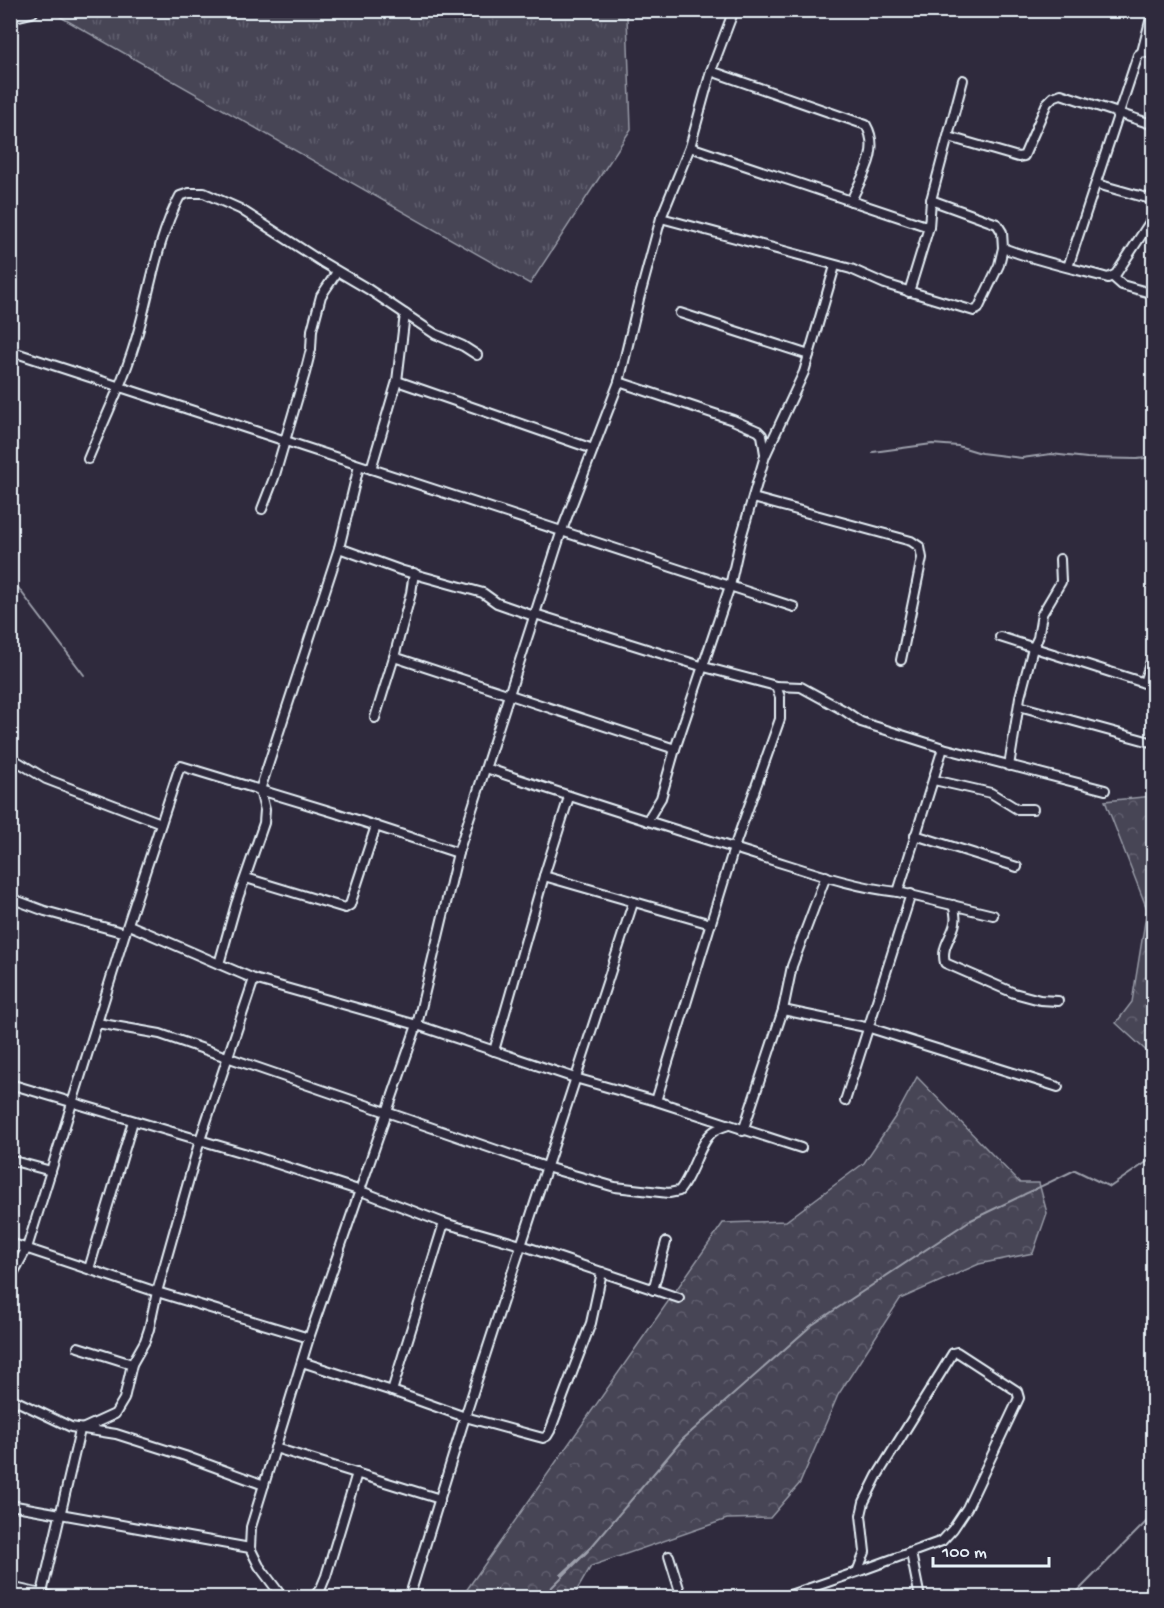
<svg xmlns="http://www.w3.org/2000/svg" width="1164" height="1608" viewBox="0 0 1164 1608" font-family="'Gochi Hand',sans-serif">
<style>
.grass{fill:url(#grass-tufts);stroke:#979aa6;stroke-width:1.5}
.forest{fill:url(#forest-crowns);stroke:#979aa6;stroke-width:1.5}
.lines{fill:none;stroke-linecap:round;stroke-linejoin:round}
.stream{stroke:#9c9fab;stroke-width:2}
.street-casing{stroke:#e8f1f8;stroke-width:12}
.highway-casing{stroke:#e8f1f8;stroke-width:18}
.street{stroke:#2f2a3d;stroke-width:8}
.highway{stroke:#2f2a3d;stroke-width:14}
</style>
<defs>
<pattern id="grass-tufts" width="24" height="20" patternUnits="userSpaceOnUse" patternTransform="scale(1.5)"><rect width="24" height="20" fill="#464455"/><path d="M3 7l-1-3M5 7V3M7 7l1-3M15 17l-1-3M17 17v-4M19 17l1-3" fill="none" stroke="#615f6e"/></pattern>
<pattern id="forest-crowns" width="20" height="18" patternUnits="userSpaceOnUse" patternTransform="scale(1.5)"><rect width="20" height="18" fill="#464455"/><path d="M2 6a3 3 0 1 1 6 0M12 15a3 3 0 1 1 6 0" fill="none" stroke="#615f6e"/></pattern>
</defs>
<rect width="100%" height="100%" fill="#2f2a3d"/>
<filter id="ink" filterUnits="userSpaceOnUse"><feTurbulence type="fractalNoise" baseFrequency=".0167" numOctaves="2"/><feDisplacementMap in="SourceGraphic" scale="12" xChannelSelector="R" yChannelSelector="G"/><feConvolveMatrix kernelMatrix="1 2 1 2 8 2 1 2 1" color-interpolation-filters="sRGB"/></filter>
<g filter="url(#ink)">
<polygon class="grass" points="50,11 623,11 627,17 631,129 530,284"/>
<g class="forest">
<polygon points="1153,796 1154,796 1153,1057 1116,1023 1132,1002 1147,909 1105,801"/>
<polygon points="917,1077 1020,1183 1039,1183 1047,1213 1033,1253 979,1264 900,1299 838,1395 800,1483 770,1518 727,1519 591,1566 573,1597 461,1598 723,1223 786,1221 864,1163 897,1114"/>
</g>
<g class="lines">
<g class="stream">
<polyline points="873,452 932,444 958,446 981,453 1022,458 1051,454 1087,458 1137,459 1154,457"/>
<polyline points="10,577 84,675"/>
<polyline points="541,1598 588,1551 561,1575 592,1546 683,1439 812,1325 969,1221 1075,1170 1110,1187 1154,1157"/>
<polyline points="1071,1598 1154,1514"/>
</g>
<g class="street-casing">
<g id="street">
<polyline points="734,10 711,71 690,147 661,218 639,299 619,382 562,530 458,853 417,1025 575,1078 656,1101 801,1148"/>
<polyline points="1142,52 1153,10"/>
<path d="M711,71L866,125C881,151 862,176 851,201"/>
<polyline points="949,137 1018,157 1024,156 1047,103 1053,97 1061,94 1154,125"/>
<polyline points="690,147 929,227 931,200 997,224 1002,232 1003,248"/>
<polyline points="1097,184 1154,200"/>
<polyline points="931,200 963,80"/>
<path d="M661,218L851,269L885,284L974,311L978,309L999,265L1003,248C1037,261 1072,268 1108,278L1116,274L1154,216"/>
<polyline points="1068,267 1138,55 1142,52 1154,54"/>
<polyline points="1113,277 1122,285 1154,294"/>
<polyline points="909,292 929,227"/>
<polyline points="680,313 809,355"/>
<polyline points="10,351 794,607"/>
<polyline points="397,381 593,449"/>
<polyline points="619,382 733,420 758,431 762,435 765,454"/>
<path d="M88,459C106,416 127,374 139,329C151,285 158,237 180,196L189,193H204L240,209L322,262L368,289L435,334L463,346L477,355"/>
<polyline points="371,469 397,381 405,314"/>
<polyline points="753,498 911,541 920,547 922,558 901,660"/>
<polyline points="262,509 274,478 305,373 311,349 312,330 321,296 337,272"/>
<polyline points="339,548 400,570 483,593 497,603 534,616"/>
<polyline points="414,573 411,593 394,657 675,749"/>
<polyline points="535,614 704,667 776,686 801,687 845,711 861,722 943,748 1105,790"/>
<polyline points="1000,637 1154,686"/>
<polyline points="1144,683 1154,651"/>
<polyline points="1019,706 1154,743"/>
<polyline points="375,718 394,657"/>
<polyline points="943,748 898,892 993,915"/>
<polyline points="10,757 46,779 161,823"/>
<polyline points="1009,766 1020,697 1033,648 1038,638 1042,614 1061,582 1060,559"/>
<path d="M486,768C576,799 666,827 756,855C803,869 850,887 898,892"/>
<polyline points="934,780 991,793 1017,809 1033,809"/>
<polyline points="647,821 661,798 675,749 730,586 740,541 765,456 804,372 835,266"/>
<polyline points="915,835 1017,867"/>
<polyline points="544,876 711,924"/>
<polyline points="246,878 345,908 350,905 376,826"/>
<polyline points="10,898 45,911 125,933"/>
<path d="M953,905C963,931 939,940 945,963L1014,993L1040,1000L1058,1001"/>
<polyline points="129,925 219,964"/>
<polyline points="254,979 417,1025 309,1338 251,1527 250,1548 259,1566 283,1598"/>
<polyline points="783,1010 870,1028 1058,1087"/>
<path d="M97,1023L160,1034L546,1167L615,1187L669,1193L679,1191C692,1177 700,1140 714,1131C717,1129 723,1127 728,1125"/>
<polyline points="494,1051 544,876 569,797"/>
<polyline points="10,1084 247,1154 361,1191 444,1223 521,1245 679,1298"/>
<polyline points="656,1101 734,848 780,719 780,697 776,686"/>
<polyline points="845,1101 911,894"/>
<polyline points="743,1131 783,1010 792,966 826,876"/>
<polyline points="10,1160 51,1171"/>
<polyline points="10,1243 157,1292 309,1338"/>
<polyline points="89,1269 133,1121"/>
<polyline points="10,1279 27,1248 125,933 179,769 181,766 336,813 458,853"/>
<polyline points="653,1290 666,1242"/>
<polyline points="78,1347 132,1364"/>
<polyline points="302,1362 392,1391 465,1417 543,1438 547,1436 550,1431 591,1323 602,1272"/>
<polyline points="392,1391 444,1223"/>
<polyline points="10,1398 71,1427 116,1434 185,1456 264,1485"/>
<polyline points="275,1448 440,1499"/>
<polyline points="10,1505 250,1548"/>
<polyline points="911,1553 920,1598"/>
<polyline points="669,1556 682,1598"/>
<polyline points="10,1587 59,1598"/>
<polyline points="42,1593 80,1430 115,1414 124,1399 132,1364 145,1341 149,1329 157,1292 200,1140 254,979 219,964 236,904 264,823 265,810 260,790 339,548 359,466"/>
<polyline points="313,1598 321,1588 326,1576 357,1473"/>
<polyline points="409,1598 465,1417 633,903"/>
<polyline points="781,1598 857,1572 942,1541 953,1529 967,1508 1019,1398 1017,1391 957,1352 953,1353 877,1476 864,1502 861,1515 865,1552 857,1572"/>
</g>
</g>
<g class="highway-casing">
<polyline id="highway" points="10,15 31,10"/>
</g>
<use href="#street" class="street"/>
<use href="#highway" class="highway"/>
</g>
</g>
<rect width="1164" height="1608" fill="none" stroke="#2f2a3d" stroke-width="36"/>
<rect x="18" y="18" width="1128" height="1572" fill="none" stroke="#e8f1f8" stroke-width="2" filter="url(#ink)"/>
<path d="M933 1557v9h116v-9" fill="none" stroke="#e8f1f8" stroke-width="3"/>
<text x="942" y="1557" font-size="18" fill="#e8f1f8" stroke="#2f2a3d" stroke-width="4.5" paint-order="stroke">100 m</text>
</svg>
